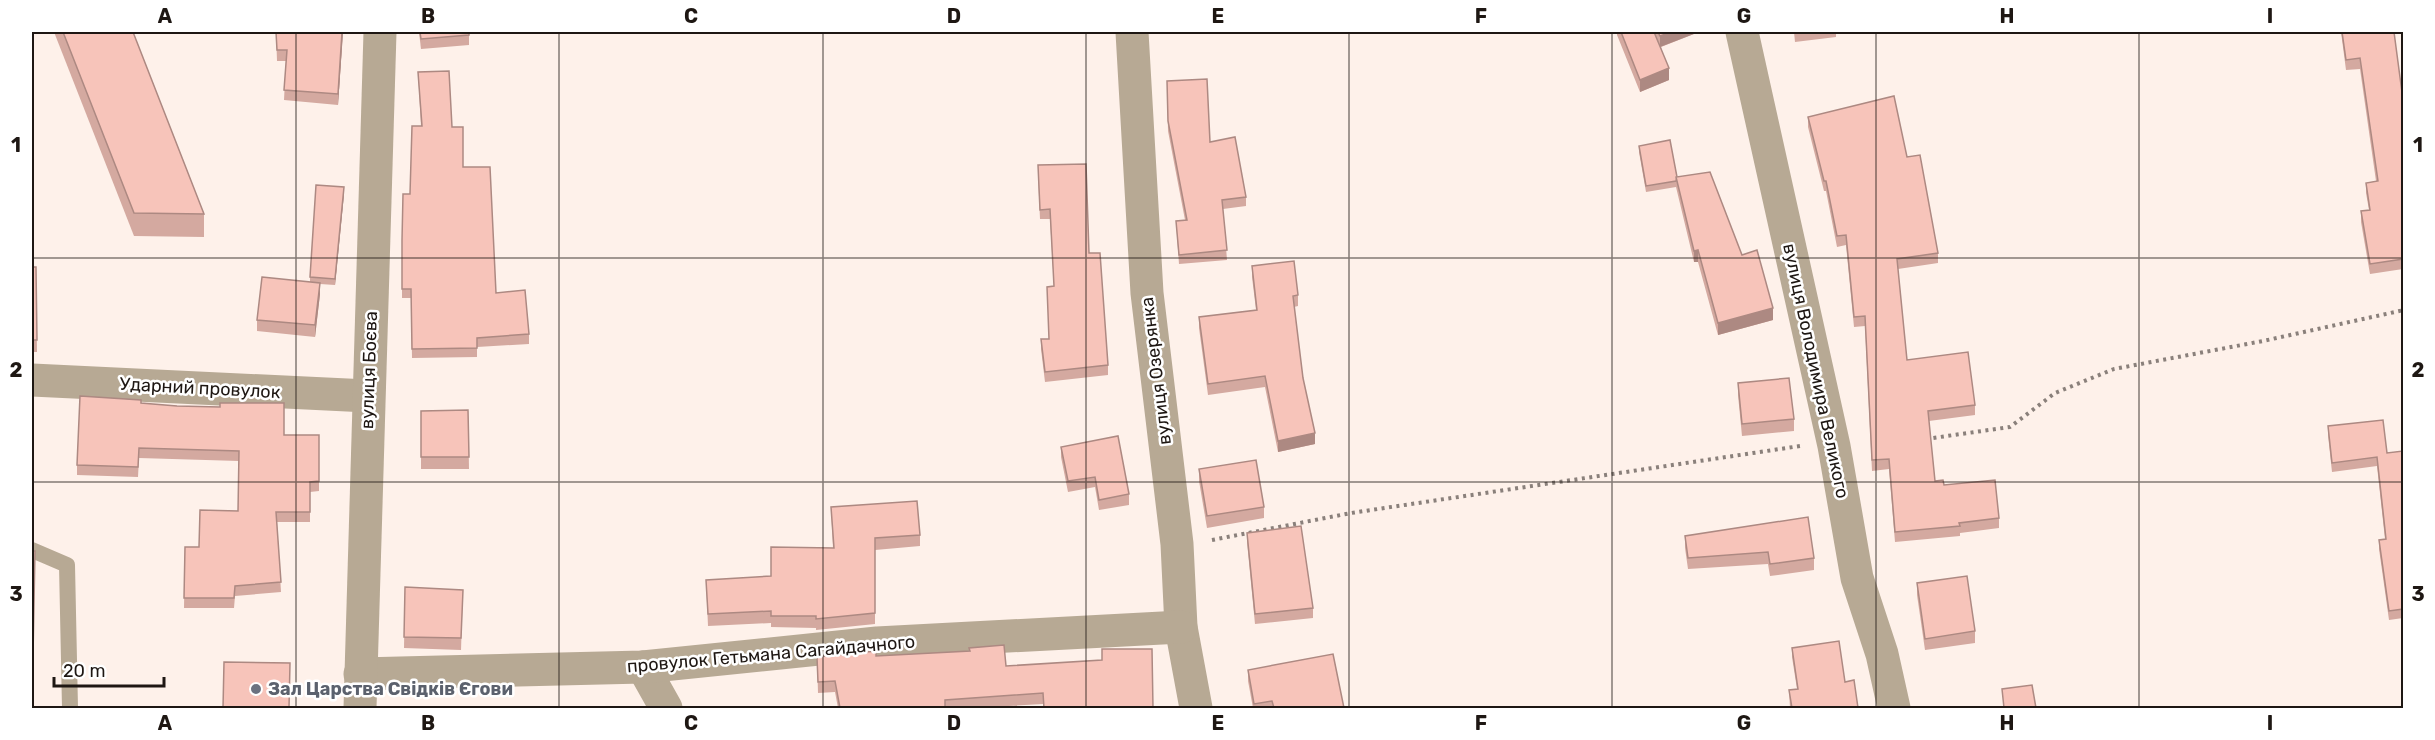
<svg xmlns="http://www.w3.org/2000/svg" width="2435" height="740" viewBox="0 0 2435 740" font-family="Rubik,sans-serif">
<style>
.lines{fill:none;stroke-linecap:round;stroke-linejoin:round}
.path{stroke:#8a807b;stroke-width:4;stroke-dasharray:3 4.5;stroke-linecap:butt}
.lane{stroke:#b7a994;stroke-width:16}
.street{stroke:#b7a994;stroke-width:33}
.wall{fill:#d4a9a0}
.shaded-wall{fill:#ad8982}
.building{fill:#f7c4ba;stroke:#ad8982;stroke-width:1.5}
.grid{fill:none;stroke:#1e1713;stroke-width:1.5;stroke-opacity:0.55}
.worship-dot{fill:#6b7280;stroke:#fff;stroke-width:2}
.labels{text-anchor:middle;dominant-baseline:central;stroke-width:5;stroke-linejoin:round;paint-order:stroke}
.street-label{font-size:18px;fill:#1e1713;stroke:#fff}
.worship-label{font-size:18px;font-weight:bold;fill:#5b616d;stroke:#fff;text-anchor:start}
.neatline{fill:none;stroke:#1e1713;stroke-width:2}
.grid-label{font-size:20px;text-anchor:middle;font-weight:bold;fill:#1e1713}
</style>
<rect width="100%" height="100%" fill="#fef1ea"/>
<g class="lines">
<g class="path">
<polyline points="1926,439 2010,427 2055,393 2114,369 2263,341 2404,310"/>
<polyline points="1212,540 1351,513 1800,446"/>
</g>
<polyline class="lane" points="32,550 67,565 70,708"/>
<g class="street">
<polyline points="1132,32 1147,293 1177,544 1181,627 1196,708"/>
<polyline points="1742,32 1834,446 1857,578 1882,654 1894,708"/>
<polyline points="32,380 368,396"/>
<polyline points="643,667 666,708"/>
<polyline points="360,674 643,667 877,643 1181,627"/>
<polyline points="360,708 380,32"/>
</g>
</g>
<g class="wall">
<polygon points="54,32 133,32 204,214 204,237 134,236"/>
<polygon points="276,32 343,32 338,105 284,100 286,61 277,61"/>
<polygon points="419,32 469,32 469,45 421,49"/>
<polygon points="1617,32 1699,32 1661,47 1669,80 1640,92 1617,35"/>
<polygon points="1794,32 1836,32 1836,37 1795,42"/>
<polygon points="2341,32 2394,32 2403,100 2403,269 2370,274 2361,222 2361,211 2369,210 2366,193 2366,183 2376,181 2360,69 2346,70"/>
<polygon points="418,72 452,127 496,293 529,334 529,344 477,347 477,357 412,358 411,298 402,298 402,240 410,194 421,126"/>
<polygon points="1167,81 1210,142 1246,197 1246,206 1223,209 1227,260 1179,264 1176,221 1185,220 1168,131"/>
<polygon points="1808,117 1907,157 1938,253 1938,263 1898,269 1907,360 1975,405 1975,415 1929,421 1935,481 1999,518 1999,528 1960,533 1960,536 1895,542 1889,469 1872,471 1865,326 1854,327 1846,245 1837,247 1826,191 1824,191 1808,127"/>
<polygon points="1639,146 1677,177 1742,255 1773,320 1718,335 1698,262 1694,262 1676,187 1646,192 1639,152"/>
<polygon points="1038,175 1089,253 1108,365 1108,375 1045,382 1041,349 1041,339 1049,339 1054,286 1050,219 1040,219"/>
<polygon points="344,194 335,285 320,284 320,294 315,337 257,331 257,320 310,282 310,277"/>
<polygon points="1252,266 1298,295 1298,306 1294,307 1303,378 1315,444 1278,452 1265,387 1208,395 1199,328 1199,317 1256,310 1252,277"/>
<polygon points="32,267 36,267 37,352 32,352"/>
<polygon points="1738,383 1794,419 1794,431 1742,436 1738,395"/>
<polygon points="141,403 177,406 220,407 284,435 319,435 319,491 310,492 310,522 277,522 281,592 235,596 234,608 184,608 185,547 199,547 238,511 239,461 139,458 138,477 77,475 77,465"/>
<polygon points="468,410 469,469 421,469 421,411"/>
<polygon points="2328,426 2387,453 2403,451 2403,618 2389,620 2379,549 2379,540 2385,539 2377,466 2332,472 2328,435"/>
<polygon points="1061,447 1129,494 1129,505 1099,510 1095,487 1068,492 1061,457"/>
<polygon points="1199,469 1264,507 1264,518 1207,528 1199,481"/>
<polygon points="831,507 920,535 920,546 875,550 875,624 816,630 816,628 771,627 771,623 708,626 706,580 771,576 833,548"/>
<polygon points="1247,533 1313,608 1313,618 1255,624 1247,542"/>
<polygon points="1685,536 1814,558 1814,570 1770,576 1768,564 1688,569 1685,548"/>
<polygon points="1917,583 1975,631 1975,643 1925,650 1917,595"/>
<polygon points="405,587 463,590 461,650 404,648"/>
<polygon points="1792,648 1845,682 1858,708 1790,708 1789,690 1797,689 1792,657"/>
<polygon points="876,656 1006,666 1153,708 1043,708 1043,704 972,708 838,708 835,692 818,693 817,657"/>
<polygon points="1248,670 1344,708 1253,708 1248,681"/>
</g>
<g class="shaded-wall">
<polygon points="342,32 343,32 338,105 338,94"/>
<polygon points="1671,32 1699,32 1660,47 1660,36"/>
<polygon points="1669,68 1669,80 1640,92 1640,80"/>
<polygon points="344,187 344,194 335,285 335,279"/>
<polygon points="1698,250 1698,262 1694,262 1694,251"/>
<polygon points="320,283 320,294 315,337 315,325"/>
<polygon points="1773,308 1773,320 1718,335 1718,323"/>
<polygon points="1315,433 1315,444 1278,452 1278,441"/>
</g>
<g class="building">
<polygon points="63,32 133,32 204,214 134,213"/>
<polygon points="276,32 342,32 338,94 284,90 287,50 277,50"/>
<polygon points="420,32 469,32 469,35 421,39"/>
<polygon points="1621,32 1654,32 1669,68 1640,80"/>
<polygon points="1658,32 1671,32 1660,36"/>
<polygon points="2342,32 2394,32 2403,100 2403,259 2370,264 2361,211 2370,210 2366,183 2378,181 2360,58 2346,60"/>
<polygon points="449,71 452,127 463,127 463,167 490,167 496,293 525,290 529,334 477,338 477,348 412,349 411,289 402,289 402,240 403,194 410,194 412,126 422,126 418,72"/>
<polygon points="1207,79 1210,142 1235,137 1246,197 1222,200 1227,250 1179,255 1176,221 1187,220 1168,121 1167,81"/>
<polygon points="1894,96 1907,157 1920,155 1938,253 1897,259 1907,360 1968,352 1975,405 1928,411 1935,481 1943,480 1944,485 1995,480 1999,518 1959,523 1960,526 1895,532 1889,459 1872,460 1865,316 1854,317 1846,235 1837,236 1826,181 1824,181 1808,117"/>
<polygon points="1670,140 1677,177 1676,181 1646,186 1639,146"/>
<polygon points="1086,164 1089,253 1100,253 1108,365 1045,372 1041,339 1049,339 1047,287 1054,286 1050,209 1040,210 1038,165"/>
<polygon points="1710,172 1742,255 1757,250 1773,308 1718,323 1698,250 1694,251 1676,177"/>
<polygon points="316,185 344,187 335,279 310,277"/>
<polygon points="1294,261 1298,295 1293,296 1303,378 1315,433 1278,441 1265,376 1208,384 1199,317 1257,310 1252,266"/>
<polygon points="32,267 36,267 37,340 32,340"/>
<polygon points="262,277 320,283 315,325 257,320"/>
<polygon points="1789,378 1794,419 1742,424 1738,383"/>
<polygon points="80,396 141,400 141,403 177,406 220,407 220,403 284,403 284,435 319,435 319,481 310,482 310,512 276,512 281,582 235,586 234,598 184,598 185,547 199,547 200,510 238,511 239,451 139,448 138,467 77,465"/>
<polygon points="468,410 469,457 421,457 421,411"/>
<polygon points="2383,420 2387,453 2403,451 2403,609 2389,611 2379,540 2386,539 2377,457 2332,463 2328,426"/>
<polygon points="1118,436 1129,494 1099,500 1095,477 1068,481 1061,447"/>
<polygon points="1256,460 1264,507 1207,516 1199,469"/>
<polygon points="917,501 920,535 875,538 875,613 816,619 816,616 771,616 771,611 708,614 706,580 771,576 771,547 834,548 831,507"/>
<polygon points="1808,517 1814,558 1770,564 1768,552 1688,558 1685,536"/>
<polygon points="1301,526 1313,608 1255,614 1247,533"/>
<polygon points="32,551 35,551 32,708"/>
<polygon points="1967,576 1975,631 1925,639 1917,583"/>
<polygon points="405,587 463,590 461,638 404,637"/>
<polygon points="1839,641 1845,682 1854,680 1858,708 1792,708 1789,690 1798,689 1792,648"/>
<polygon points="1004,645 1006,666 1102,660 1102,649 1152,649 1153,708 1044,708 1043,693 945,700 945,707 914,708 840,708 835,681 818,682 817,657 876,651 876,656 970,651 969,648"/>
<polygon points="1333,654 1344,708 1274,708 1272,701 1254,704 1248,670"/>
<polygon points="224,662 290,663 289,708 223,708"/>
<polygon points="2032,685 2036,708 2004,708 2002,689"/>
</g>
<path class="grid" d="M296,32V708M559,32V708M823,32V708M1086,32V708M1349,32V708M1612,32V708M1876,32V708M2139,32V708M32,258H2404M32,482H2404"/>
<circle class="worship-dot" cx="256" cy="689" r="6"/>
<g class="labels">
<g class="street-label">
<text transform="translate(369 370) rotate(-88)">вулиця Боєва</text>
<text transform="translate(1156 371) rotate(-97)">вулиця Озерянка</text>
<text transform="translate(1816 371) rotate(78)">вулиця Володимира Великого</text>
<text transform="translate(200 388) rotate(3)">Ударний провулок</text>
<text transform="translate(771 654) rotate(-5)">провулок Гетьмана Сагайдачного</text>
</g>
<g class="worship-label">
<text x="268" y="689">Зал Царства Свідків Єгови</text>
</g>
</g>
<rect width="2435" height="740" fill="none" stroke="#ffffff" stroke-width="66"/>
<path d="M54 677v9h110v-9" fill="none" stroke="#1e1713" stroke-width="3"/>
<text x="63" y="677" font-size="18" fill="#1e1713" stroke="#ffffff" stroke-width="4.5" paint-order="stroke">20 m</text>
<rect x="33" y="33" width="2369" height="674" class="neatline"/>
<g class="grid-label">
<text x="165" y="23">A</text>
<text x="428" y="23">B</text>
<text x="691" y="23">C</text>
<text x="954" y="23">D</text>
<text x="1218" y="23">E</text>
<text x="1481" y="23">F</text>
<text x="1744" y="23">G</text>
<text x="2007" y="23">H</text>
<text x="2270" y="23">I</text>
<text x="16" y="152">1</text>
<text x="2418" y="152">1</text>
<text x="16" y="377">2</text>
<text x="2418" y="377">2</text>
<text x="16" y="601">3</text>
<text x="2418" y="601">3</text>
<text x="165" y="730">A</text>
<text x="428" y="730">B</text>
<text x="691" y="730">C</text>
<text x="954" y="730">D</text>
<text x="1218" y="730">E</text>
<text x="1481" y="730">F</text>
<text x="1744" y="730">G</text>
<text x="2007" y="730">H</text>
<text x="2270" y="730">I</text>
</g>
</svg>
